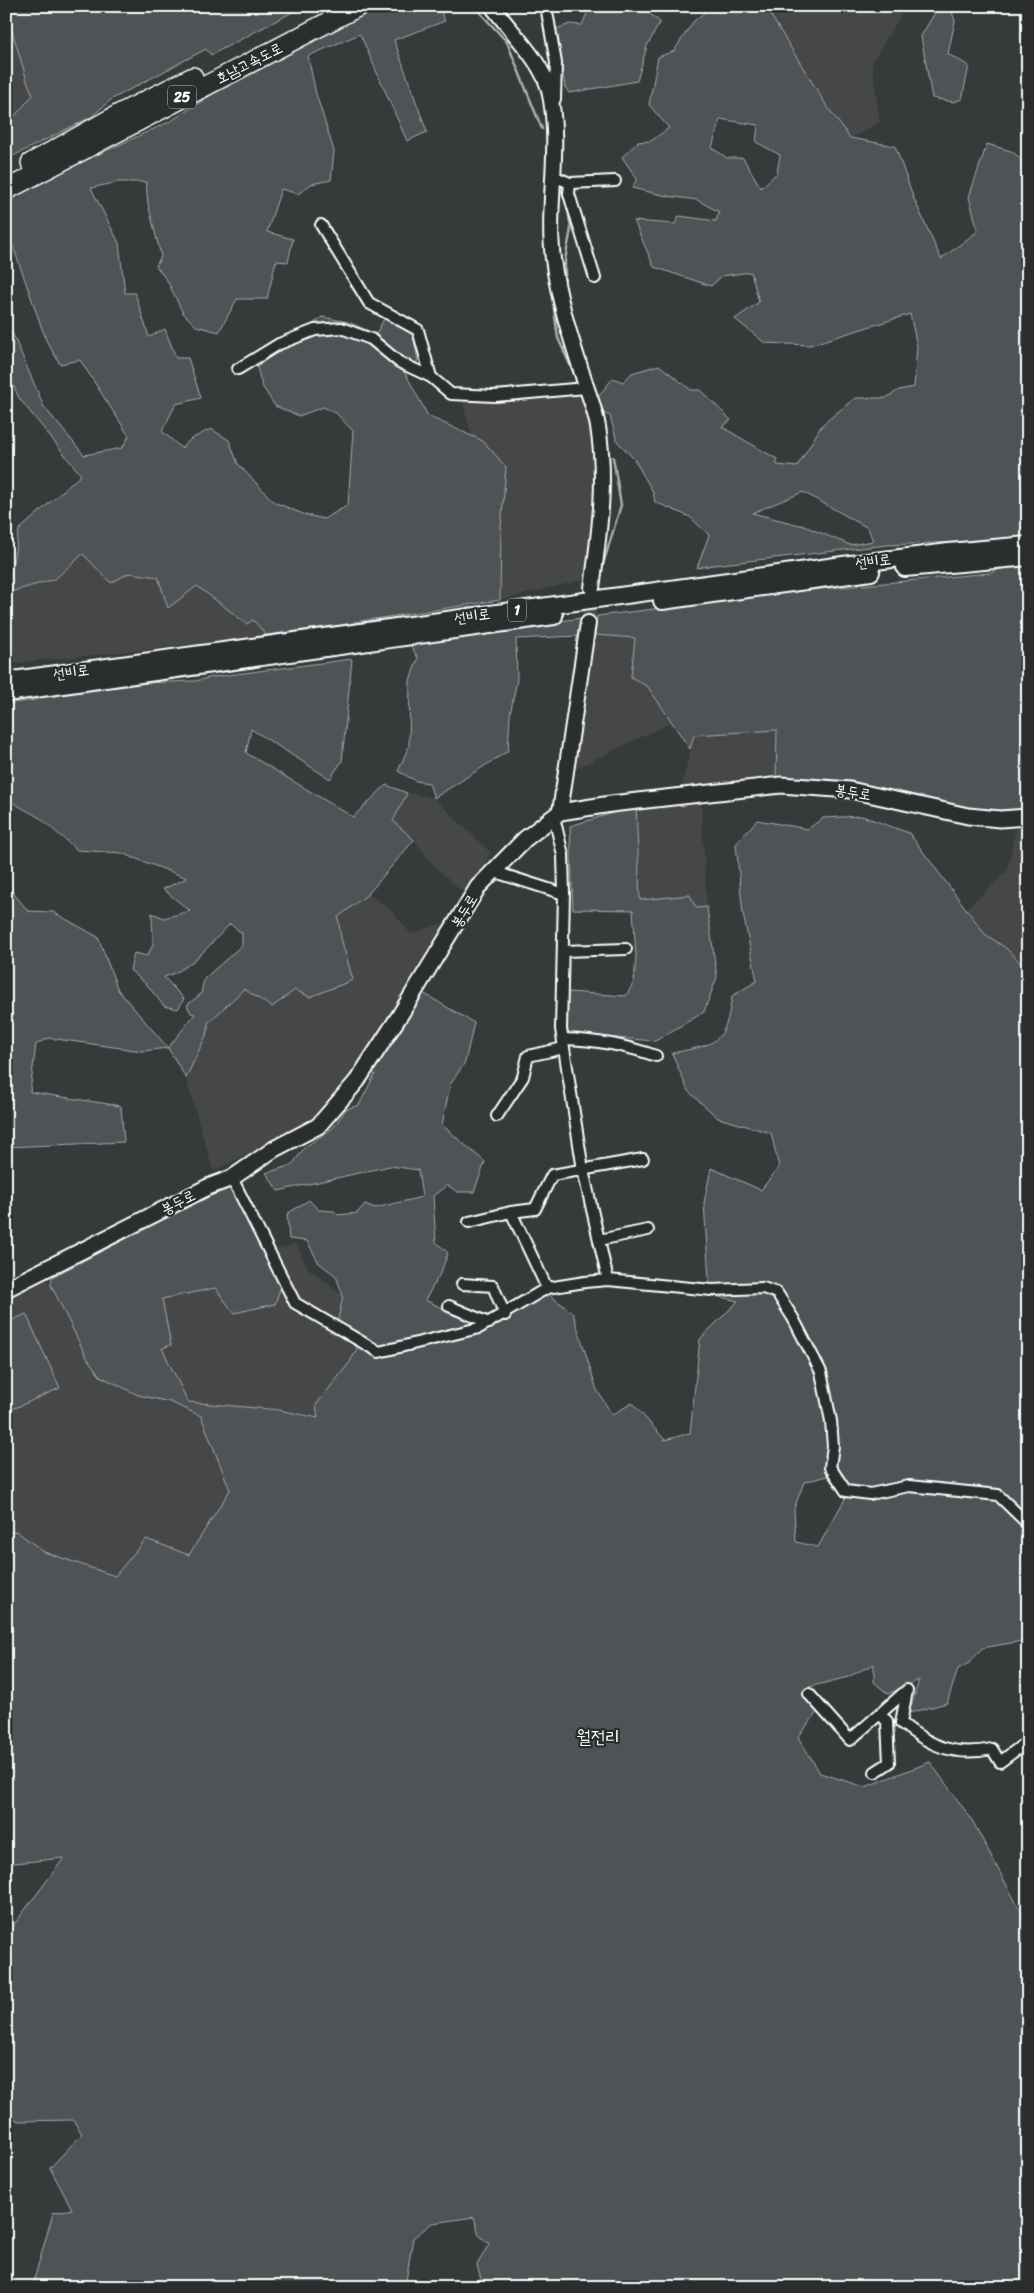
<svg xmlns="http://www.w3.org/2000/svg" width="1034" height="2293" viewBox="0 0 1034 2293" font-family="Sriracha,'Poor Story',sans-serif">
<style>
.built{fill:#444748}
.green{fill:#505354;stroke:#a8a9aa;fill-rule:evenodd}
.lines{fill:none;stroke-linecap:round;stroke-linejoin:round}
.stream{stroke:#adaeaf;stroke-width:2.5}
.tertiary-tunnel{stroke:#4b4e4f;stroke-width:14;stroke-dasharray:14 7;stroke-linecap:butt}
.minor-casing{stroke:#fff;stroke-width:14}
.tertiary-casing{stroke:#fff;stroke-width:18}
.secondary-casing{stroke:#fff;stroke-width:19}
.primary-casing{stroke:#fff;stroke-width:20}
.motorway-casing{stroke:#fff;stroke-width:22}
.minor{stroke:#2a2d2e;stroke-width:10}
.tertiary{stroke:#2a2d2e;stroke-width:14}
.secondary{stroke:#2a2d2e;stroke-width:15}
.primary{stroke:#2a2d2e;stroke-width:16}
.motorway{stroke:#2a2d2e;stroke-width:19}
.labels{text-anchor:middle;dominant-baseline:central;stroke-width:4.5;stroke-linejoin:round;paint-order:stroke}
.shield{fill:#2a2d2e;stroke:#bfc0c0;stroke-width:1}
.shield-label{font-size:14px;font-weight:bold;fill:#fff}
.street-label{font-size:15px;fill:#fff;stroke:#2a2d2e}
.quarter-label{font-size:18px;fill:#fff;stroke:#2a2d2e}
</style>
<rect width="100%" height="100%" fill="#373a3b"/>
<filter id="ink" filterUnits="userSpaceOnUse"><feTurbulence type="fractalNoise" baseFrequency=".02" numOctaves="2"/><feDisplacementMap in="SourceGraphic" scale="10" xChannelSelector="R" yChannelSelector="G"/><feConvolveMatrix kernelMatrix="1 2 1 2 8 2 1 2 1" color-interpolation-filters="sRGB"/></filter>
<g filter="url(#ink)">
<g class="built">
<polygon points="765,6 906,6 872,63 880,122 850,139 828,108"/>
<polygon points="6,16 8,17 27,81 33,95 6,126"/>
<polygon points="579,383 594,441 593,532 583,580 500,600 501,528 506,467 483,442 472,437 459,390"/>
<polygon points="83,554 111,583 129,573 158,577 197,586 247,624 253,620 268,637 6,664 7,593 55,579"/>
<polygon points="595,635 635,638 631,677 648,687 670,723 573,770 579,717"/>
<polygon points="777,730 776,780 681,789 694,735"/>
<polygon points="407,793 434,798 491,853 465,894 433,865 414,840 393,821"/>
<polygon points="701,801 707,907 696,908 690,895 640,900 636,806"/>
<polygon points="1028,825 1028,971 1007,949 985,934 966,909 1007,871 1016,827"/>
<polygon points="368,894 390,909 411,934 443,923 444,932 354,1077 311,1123 213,1171 186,1078 208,1031 208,1023 244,989 272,1007 341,938 338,917"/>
<polygon points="296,1244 308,1268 343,1296 336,1329 358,1347 318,1418 279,1410 188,1402 162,1348 171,1345 162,1299 215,1287 266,1252"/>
<polygon points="46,1278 51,1285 87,1358 138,1395 170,1402 201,1416 230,1490 189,1555 146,1539 115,1576 44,1552 16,1531 6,1534 6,1297"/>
</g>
<g class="green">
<polygon points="11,6 264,6 267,11 282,6 304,6 211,55 206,49 112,99 91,117 7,159 6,126 33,95 27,81 8,17"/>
<polygon points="379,6 438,6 445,21 394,40 427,132 407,141 360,34 308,56 316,94 334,151 331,180 311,184 298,194 281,189 267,232 293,239 288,262 276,261 267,299 237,299 219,332 196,326 183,313 168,282 156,266 161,256 148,204 146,182 118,182 91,188 119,243 125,293 135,293 149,337 165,329 176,358 188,358 201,398 176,404 162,431 181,448 191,439 211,429 229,440 238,464 274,502 303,514 324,519 348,505 353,431 336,413 323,407 299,416 275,406 262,386 257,367 322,317 348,322 376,334 385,317 413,335 418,361 404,371 428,416 483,441 506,467 501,528 500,600 354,622 353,627 268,637 253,620 247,624 197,586 168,608 158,577 129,573 111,583 83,554 55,579 7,593 19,530 81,475 19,398 6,369 6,318 44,407 84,455 122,448 129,436 80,360 60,364 46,340 6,226 6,200 45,179 171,121 222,88 273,60"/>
<polygon points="590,6 640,6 660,22 647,46 637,81 569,93 565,87 556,29 570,24 582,25"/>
<path d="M712,6H765L828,108L850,138L895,146L914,199L941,259L978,231L969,197L987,144L1011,151L1028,164V539L887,545L713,565L697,568L709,535L690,517L655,502L653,492L634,459L617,441L610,416L601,412L598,397L613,378L623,382L632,373L659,365L691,390H700L731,420L722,427L777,459V465L797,467L822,425L855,398H886L899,390L914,387L917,346L910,314L810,345L765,343L735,319L759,302L751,272L722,276L711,286L654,267L634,221L675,224L679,216L716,221L719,212L697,200L667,196L632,188L637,179L622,157L638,142L651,141L669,128L649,105L658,57L674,51L693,22ZM720,119L758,125L756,142L780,155L777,173L761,188L743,158H727L712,148ZM803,492L868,528L873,541L850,545L804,526L752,513Z"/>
<polygon points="939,6 952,6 951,9 955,21 948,54 969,66 962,99 953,102 932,98 921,36"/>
<path d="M1018,563H1028V808C980,817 933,797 886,790C849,784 812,783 776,780L777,730L694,735L690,749L648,687L631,677L635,638L595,635L597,616L810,590L990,573Z"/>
<polygon points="581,618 577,636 516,639 517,680 510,715 508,751 434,798 429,783 416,781 398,771 409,746 410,680 418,658 409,643"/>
<path d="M352,659L342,761L330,779L251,729L246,753L353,817L386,785L407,793L393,821L414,840L368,894L338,917L341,938L353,980L310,997L295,990L272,1007L244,989L208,1023V1031L186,1078L168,1048L142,1051L49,1038L36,1044L30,1092L121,1106L124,1142L6,1147V884L28,911L53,912L98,937L118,990L168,1048L195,1014L191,1013L187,1005L201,994L204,979L242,945V933L230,924C210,944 192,969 164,977L184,999L178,1009L164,1006L147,985L130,970L134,953L147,956L153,945L152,913L164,918L190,911L163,889L187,878L121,853L77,850L40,818L10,801L6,792V704L35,700L59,692L121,684L195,681L213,677Z"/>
<polygon points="636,806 640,900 690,895 696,908 707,907 717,977 704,1012 655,1041 567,1034 568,992 626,996 634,982 636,956 633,910 573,909 570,826"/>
<path d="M862,816L909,833L985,934L1007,949L1028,971V1640L982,1648L969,1663L958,1669L947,1703L909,1713L919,1680L888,1694L874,1682V1664L848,1677L805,1688L818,1711L798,1737L820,1773L865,1787L930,1762L972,1820L1028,1925V2287H473L482,2282L477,2265L489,2244L479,2235L474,2217L432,2223L413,2238L405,2287H32L53,2213L72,2209L50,2168L82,2134L73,2120L18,2121L6,2113V1935L64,1858L6,1864V1534L16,1531L44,1552L115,1576L146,1539L189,1555L230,1490L201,1416L170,1402L138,1395L100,1376L87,1358L51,1285L52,1277L230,1185L281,1286L275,1304L234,1313L215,1288L162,1299L171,1345L162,1348L188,1402L279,1410L318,1418L316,1405L350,1362L358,1347L336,1329L343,1296L336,1276L319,1263L307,1241L289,1239L287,1214L309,1200L319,1210L334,1211L338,1215L357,1213L365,1204L375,1208L422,1197L418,1170L390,1166L278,1191L266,1173L292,1165L305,1147L333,1128L346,1109L359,1105L375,1074L370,1070L423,993L474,1023L465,1062L450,1085L442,1125L485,1162L474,1192H458L447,1185L433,1196L436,1242L448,1253L441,1272L425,1300L478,1325L500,1323L547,1293L573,1313L597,1390L612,1415L632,1403L665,1440L690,1433L700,1339L738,1301L710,1295L704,1203L711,1168L761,1190L779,1167L771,1133L718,1118L688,1091L672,1053C718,1044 725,1044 732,996L757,981L743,914L736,844L757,820L808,829L823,818ZM827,1476L846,1497L818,1547L796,1542L794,1509L804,1482Z"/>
<polygon points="26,1314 60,1388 6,1412 6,1323"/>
</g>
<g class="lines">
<g class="stream">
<polyline points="474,6 507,42 542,129"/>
<polyline points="559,182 568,209 571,229 565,260 565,280"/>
<polyline points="552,295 558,338 575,376"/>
<polyline points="602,568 621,505 613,457"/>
</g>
<polyline class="tertiary-tunnel" points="588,623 591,591"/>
<g class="minor-casing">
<g id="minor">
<polyline points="546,6 556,63 555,99"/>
<polyline points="553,176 570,183 615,181"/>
<polyline points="570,183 569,194 595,278"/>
<polyline points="321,225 369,303 418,330 431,377"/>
<polyline points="238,369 279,344 315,330 341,328 371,339 399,362 431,377 451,394 495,396 586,388"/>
<polyline points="554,817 563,855 564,894 561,1029 583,1170 608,1280"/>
<polyline points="492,871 564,894"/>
<polyline points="563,951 626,949"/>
<path d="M563,1039C596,1040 625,1045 656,1056"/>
<polyline points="497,1116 523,1077 528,1056 564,1048"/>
<polyline points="232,1178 295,1303 379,1352 479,1328 547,1288 585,1282 608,1280 712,1290 763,1288 777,1293 793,1318 821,1372 831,1421 833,1446 830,1467 846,1491 870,1494 909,1486 998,1495 1028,1524"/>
<polyline points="511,1212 535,1209 552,1175 643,1159"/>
<polyline points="469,1222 511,1212 547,1288"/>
<polyline points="599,1240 648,1230"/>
<polyline points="462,1284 493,1286 505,1315"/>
<polyline points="449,1306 489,1323"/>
<path d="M809,1694L850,1740L907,1690L901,1723C930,1746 954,1757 992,1749L1000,1762L1028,1741"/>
<polyline points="875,1772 889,1763 887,1721 879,1714"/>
</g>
</g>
<g class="tertiary-casing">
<g id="tertiary">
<path d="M492,6C510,31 542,61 549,90C562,146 546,203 553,259C558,298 570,336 582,373C587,391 595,408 598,427C607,481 599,534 592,588"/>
<polyline points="560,812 588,623"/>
</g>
</g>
<g class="secondary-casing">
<polyline id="secondary" points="6,1289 208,1187 232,1178 274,1149 318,1126 357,1081 400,1015 478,887 525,839 560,812 611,804 781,785 850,790 968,816 1000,819 1028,817"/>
</g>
<g class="primary-casing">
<g id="primary">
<polyline points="905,568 1028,557"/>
<polyline points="662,601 871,572"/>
<polyline points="6,681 843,565 949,552 1028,545"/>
<polyline points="6,693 554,616"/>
</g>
</g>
<g class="motorway-casing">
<g id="motorway">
<polyline points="31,163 121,113 193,77"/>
<polyline points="6,190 359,6"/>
</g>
</g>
<use href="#minor" class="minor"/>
<use href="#tertiary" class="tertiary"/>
<use href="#secondary" class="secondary"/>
<use href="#primary" class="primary"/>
<use href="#motorway" class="motorway"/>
</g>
</g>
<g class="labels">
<g class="shield">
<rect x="168" y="85.5" width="28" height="23" rx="4"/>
<rect x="508" y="598.5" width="18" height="23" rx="4"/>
</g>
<g class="shield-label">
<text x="182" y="97">25</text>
<text x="517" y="610">1</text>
</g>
<g class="street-label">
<text transform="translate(249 63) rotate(-27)">호남고속도로</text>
<text transform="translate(873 561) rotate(-7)">선비로</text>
<text transform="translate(472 616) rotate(-8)">선비로</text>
<text transform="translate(71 672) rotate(-8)">선비로</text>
<text transform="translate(853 792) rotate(9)">봉두로</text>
<text transform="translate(464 911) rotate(-59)">봉두로</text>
<text transform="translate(178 1202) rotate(-27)">봉두로</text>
</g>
<g class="quarter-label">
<text x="598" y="1737">월전리</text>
</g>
</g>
<rect width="1034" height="2293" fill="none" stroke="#2a2d2e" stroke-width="25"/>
<rect x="12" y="12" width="1009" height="2268" fill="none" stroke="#fff" stroke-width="2" filter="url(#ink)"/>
</svg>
